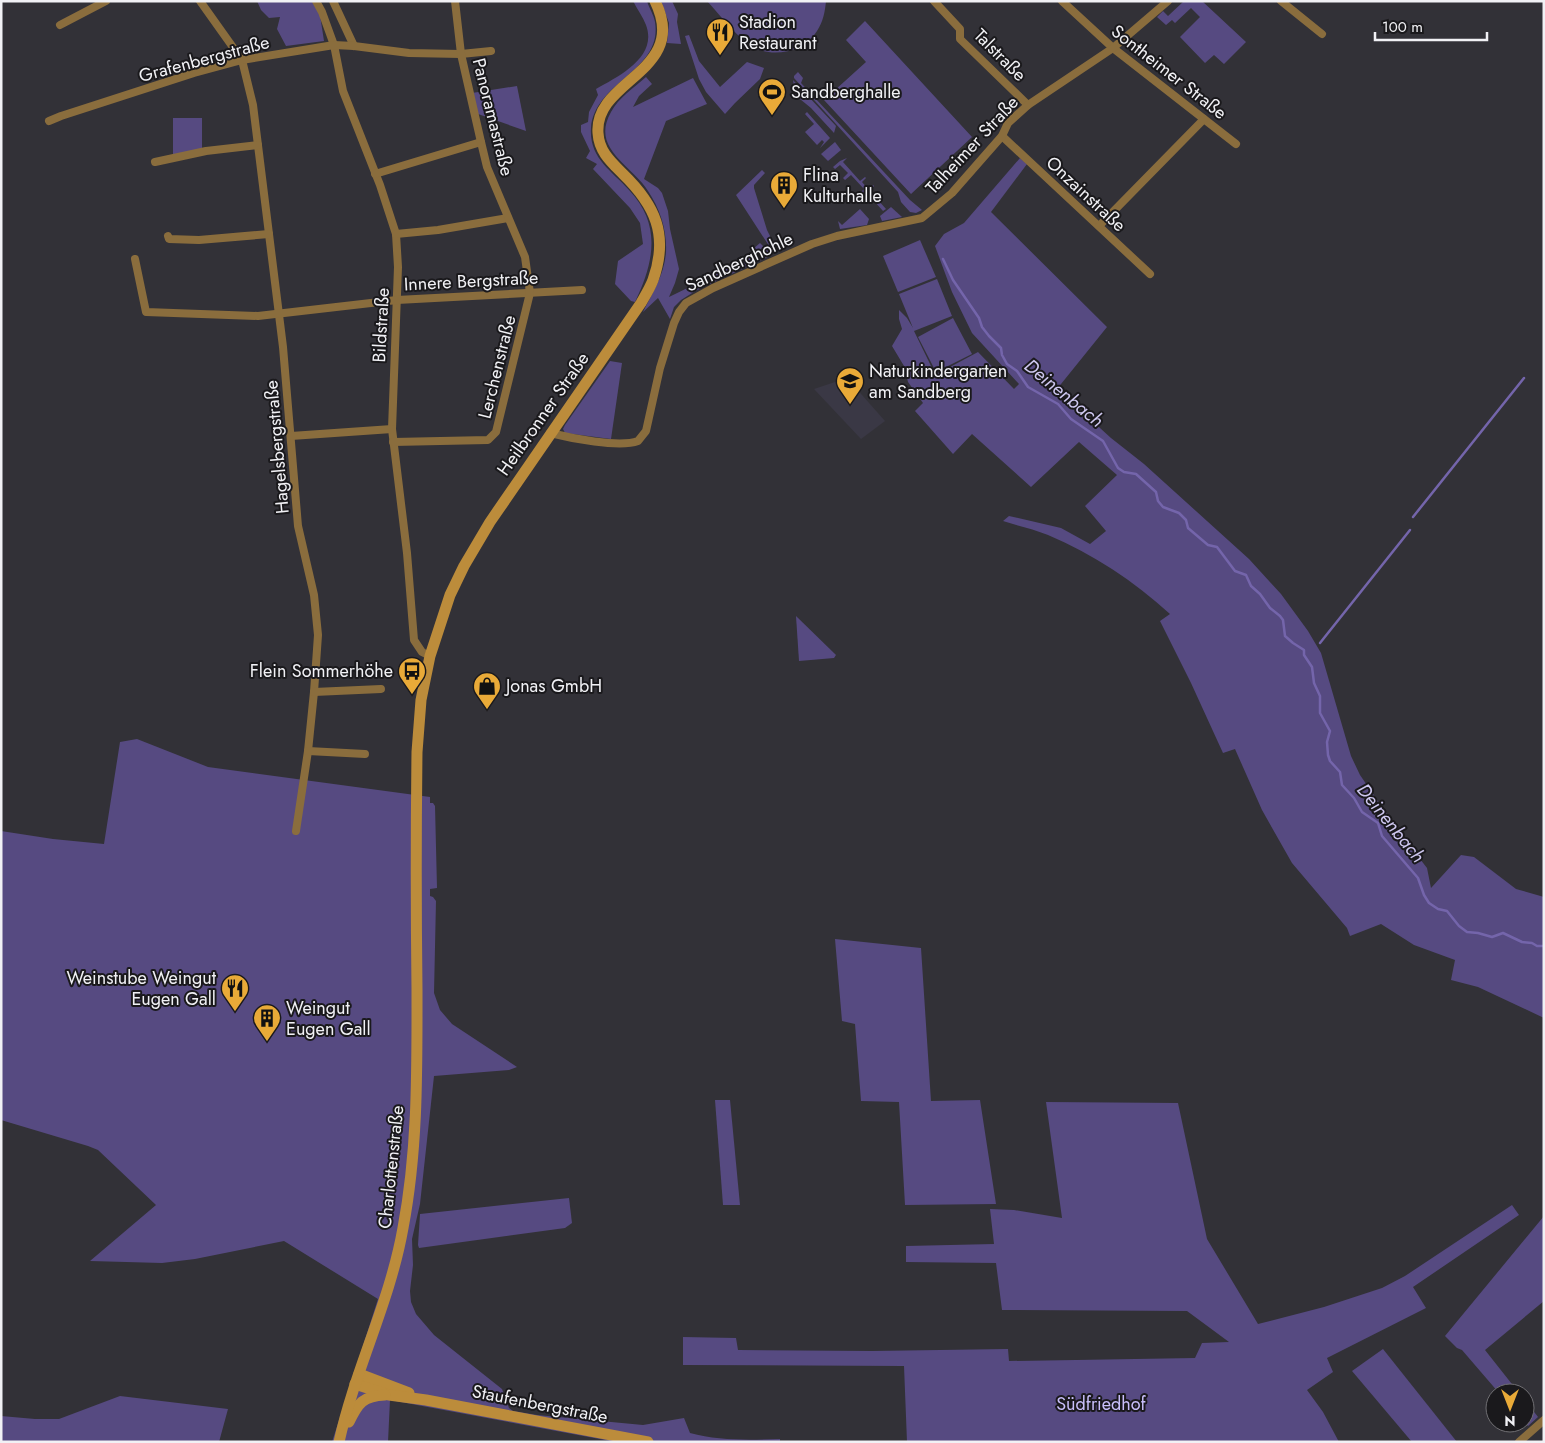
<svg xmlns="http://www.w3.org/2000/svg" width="1545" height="1443" viewBox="0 0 1545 1443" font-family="Jost,sans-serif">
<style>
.built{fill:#3a3845}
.green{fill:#564a81}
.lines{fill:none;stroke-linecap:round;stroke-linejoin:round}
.stream{stroke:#7465ab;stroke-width:2.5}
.street{stroke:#8a6d3d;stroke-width:8}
.secondary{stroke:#bc8c3b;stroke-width:11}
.labels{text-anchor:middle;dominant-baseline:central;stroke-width:4;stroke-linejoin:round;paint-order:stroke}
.poi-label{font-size:18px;fill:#f1f1f5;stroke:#1a191c;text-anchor:start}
.street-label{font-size:18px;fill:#f1f1f5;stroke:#1a191c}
.park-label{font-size:18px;fill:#c9bffa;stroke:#1a191c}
.water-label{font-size:19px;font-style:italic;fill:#cec7ef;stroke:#1a191c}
</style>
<rect width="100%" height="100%" fill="#323137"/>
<polygon class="built" points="847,378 885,421 861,439 814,389"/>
<g class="green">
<polygon points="257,1 312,1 320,15 324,41 286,46 277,29 280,17 269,18 261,10"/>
<path d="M633,1H647C649,8 654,15 655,22C663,71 595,81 591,128C589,158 611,170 629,190C662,225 654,262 635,302L631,301L615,284L618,261L643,244L640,223L630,208L593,169L597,164L586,158L590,151L581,132V125L588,122L589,112L598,95L596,89C619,76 658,57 646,25C643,17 637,9 633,1Z"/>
<polygon points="661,1 672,1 678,14 677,22 681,44 667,43 669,23"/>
<path d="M707,1H826C825,12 823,22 817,31C804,52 772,59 751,46C734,34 721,16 707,1Z"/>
<polygon points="1184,1 1202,1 1246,42 1224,64 1214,55 1205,63 1180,37 1200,17 1191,8 1175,23 1172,20 1166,25 1157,17 1163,11 1168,16"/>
<polygon points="865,21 972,137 911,194 824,100 866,62 846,40"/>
<polygon points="689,35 699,61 720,87 747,62 764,68 760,79 735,103 725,114 706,92 699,79 685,36"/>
<polygon points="798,72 803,78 801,83 910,200 922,210 916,213 910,212 901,202 898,192 794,78 794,76"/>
<path d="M646,77L652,84L639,96L633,107L693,78L707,104L666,121L644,179L658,188L662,193L668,211L670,229L679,269L675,283L669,297L751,257L753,249L760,243L772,255L697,290L681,300L674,307L670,319L658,298L643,312C652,294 665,273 666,252C667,230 660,209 648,191C632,165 590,149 611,112C618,98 635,87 646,77Z"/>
<polygon points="793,80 836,126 834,133 811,108 795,95"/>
<polygon points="517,86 526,131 478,114 472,93"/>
<polygon points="807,112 830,138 820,148 824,142 822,140 817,145 805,132 814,124 805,114"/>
<polygon points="173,118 202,118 202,149 173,155"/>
<polygon points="835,142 841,150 828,161 821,154"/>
<polygon points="847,158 843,162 860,181 865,177 866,178 862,182 868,189 873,185 874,186 870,191 886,209 883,211 866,192 860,196 859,194 864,189 851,175 845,180 843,178 848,173 840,165 835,169 833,167 840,161"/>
<path d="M1020,158L1027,164L991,212L1107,327L1057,389L1111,438L1144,464L1249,559L1281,594L1308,631L1321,653L1351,756L1360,775L1400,833L1427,868L1431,888L1461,855L1474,857L1516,889L1544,897V1018L1478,987L1451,980L1455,960L1414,945L1381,924L1350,936L1347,928L1292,863L1262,810L1235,749L1223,753L1191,683L1160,621L1170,614C1134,581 1093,554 1048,535C1034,529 1018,526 1003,521L1009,516L1061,528L1090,544L1106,531L1085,506L1117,475L1079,442L1031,487L972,434L953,454L915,411L923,403L908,382L904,366L892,346L902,329L899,319V310L907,318L913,328L899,294L937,279L952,316L914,331L931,366L936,372L918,337L953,318L972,354L936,372L937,374L978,352L1014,389L1019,384L972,333L952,292L935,246L944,234L964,223Z"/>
<polygon points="762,170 765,173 754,185 754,188 767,230 777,250 773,252 736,195"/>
<polygon points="891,207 902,217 882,221 880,216"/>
<polygon points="860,209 869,219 867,225 840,229 838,221 842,225"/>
<polygon points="920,240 936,277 898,292 883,256"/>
<polygon points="610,361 622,363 611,439 565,433 563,429 565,425"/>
<polygon points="796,616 836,655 834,658 799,661"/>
<path d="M137,739L208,767L430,797V803H433L435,806L437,888L430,889V896L433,897L436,901L434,993L440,1010L452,1024L517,1067L509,1070L434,1076L420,1204L412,1239L413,1265L410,1291L411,1302L416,1314L434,1335L502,1389L509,1408L513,1411L537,1415L643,1425L684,1418L690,1433C719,1441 750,1440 780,1439V1442H616L390,1400L388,1442H332L378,1299L284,1241L195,1259L162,1263L90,1261L156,1205L98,1150L88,1146L1,1120V831L53,839L104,844L120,742Z"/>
<polygon points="835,939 921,948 931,1101 980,1100 996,1204 905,1205 899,1102 861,1101 855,1024 842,1021"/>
<polygon points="715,1100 730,1100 740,1205 723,1205"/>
<polygon points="1046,1102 1178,1103 1207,1239 1258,1324 1324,1307 1382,1288 1405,1276 1512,1205 1519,1215 1413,1287 1426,1308 1327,1358 1333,1372 1307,1390 1323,1412 1339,1442 907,1442 904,1366 683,1365 683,1337 736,1338 738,1350 872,1351 1008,1349 1009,1361 1195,1358 1202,1343 1229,1342 1187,1311 1002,1310 996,1263 906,1262 906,1246 994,1244 990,1209 1014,1210 1062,1218"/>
<polygon points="569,1198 572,1223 565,1228 419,1248 418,1245 420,1214"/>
<polygon points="1544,1216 1544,1301 1485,1350 1519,1393 1499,1393 1462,1350 1457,1348 1445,1336"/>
<polygon points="1383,1349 1457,1442 1412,1442 1352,1371"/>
<polygon points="120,1396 228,1409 219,1442 1,1442 1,1416 35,1419 59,1419"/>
<polygon points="1525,1400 1538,1417 1528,1426 1525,1423"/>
</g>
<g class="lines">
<g class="stream">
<polyline points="943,259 953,280 979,318 982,327 989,336 1001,348 1002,355 1007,364 1017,371 1028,387 1058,404 1071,419 1103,441 1118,468 1124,472 1136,474 1156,492 1158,501 1163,507 1179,513 1186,520 1188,528 1208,545 1217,547 1235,571 1246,575 1251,586 1260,594 1270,608 1280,616 1283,620 1285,636 1293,643 1304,650 1304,655 1312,667 1314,683 1320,696 1320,713 1330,731 1327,742 1328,755 1330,761 1340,772 1342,785 1354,798 1362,812 1378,823 1382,836 1418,878 1424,895 1429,903 1438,909 1447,911 1459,926 1467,932 1478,933 1492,937 1503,933 1522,942 1532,943 1537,946 1544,946"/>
<polyline points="1413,517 1524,378"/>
<polyline points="1320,643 1410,530"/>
</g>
<g class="street">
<polyline points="200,1 242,60 253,105 283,347 298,526 314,595 318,635 314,692 308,751 296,831"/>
<polyline points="316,1 322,12 334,45 343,91 380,185 396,234 398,267 392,429 407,553 414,640 422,652 430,656"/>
<polyline points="333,1 354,46"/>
<polyline points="934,1 960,29 960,39 1028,105"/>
<polyline points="1062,1 1113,48 1236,144"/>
<polyline points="1281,1 1322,34"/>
<polyline points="60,25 106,1"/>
<polyline points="49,121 61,116 194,73 242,60 334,45 354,46 409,53 461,54 491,51"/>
<polyline points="1002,136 1150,274"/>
<polyline points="155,162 206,151 258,145"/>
<polyline points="375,174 481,142"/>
<polyline points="1099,226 1204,119"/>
<polyline points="396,234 438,230 508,218"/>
<polyline points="168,236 169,239 199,240 269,234"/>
<polyline points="135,259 146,312 258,316 397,300 582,290"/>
<path d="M550,433C570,438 619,448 638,441L646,431L660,368L674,323L679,312L686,303L713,288L812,244L837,236L922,218L952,193L1002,136L1008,123L1028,105L1113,48L1168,1"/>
<polyline points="291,436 392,429"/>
<polyline points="393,442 488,440 496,432 530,293 525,257 487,167 481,142 461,54 455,1"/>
<polyline points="314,692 381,689"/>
<polyline points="308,751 365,754"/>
<polyline points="1519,1442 1544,1420"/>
</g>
<g class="secondary">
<polyline points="359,1374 409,1393"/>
<polyline points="355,1384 389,1395 426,1400 648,1442"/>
<path d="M349,1422C358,1403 363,1396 385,1395"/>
<path d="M339,1442C355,1369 390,1302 403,1228C418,1149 417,1070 417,990C416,911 416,831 417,752L421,700L430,656L450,595L464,566L490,522L641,303C645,296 650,288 653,280C669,235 655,205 623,174C610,161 599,151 598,133C594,79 690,72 655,1"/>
</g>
</g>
<defs>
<g id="restaurant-pin" transform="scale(1.4375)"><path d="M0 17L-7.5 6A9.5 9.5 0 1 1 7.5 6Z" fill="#e9aa38" stroke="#1a191c"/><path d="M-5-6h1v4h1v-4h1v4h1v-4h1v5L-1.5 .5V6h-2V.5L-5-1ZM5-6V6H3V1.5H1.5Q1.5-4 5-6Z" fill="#111"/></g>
<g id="stadium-pin" transform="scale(1.4375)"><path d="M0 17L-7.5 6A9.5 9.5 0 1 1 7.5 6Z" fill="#e9aa38" stroke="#1a191c"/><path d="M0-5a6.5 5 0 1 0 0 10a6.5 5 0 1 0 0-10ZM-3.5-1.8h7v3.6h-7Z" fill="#111"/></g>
<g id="building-pin" transform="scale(1.4375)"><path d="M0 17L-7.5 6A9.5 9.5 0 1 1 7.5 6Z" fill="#e9aa38" stroke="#1a191c"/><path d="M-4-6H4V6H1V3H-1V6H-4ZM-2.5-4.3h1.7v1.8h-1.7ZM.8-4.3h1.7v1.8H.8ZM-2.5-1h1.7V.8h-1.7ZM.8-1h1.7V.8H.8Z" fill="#111"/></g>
<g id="school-pin" transform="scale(1.4375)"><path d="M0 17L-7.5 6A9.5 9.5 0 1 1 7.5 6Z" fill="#e9aa38" stroke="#1a191c"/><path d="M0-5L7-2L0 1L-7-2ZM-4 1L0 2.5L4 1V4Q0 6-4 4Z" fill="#111"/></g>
<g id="bus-pin" transform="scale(1.4375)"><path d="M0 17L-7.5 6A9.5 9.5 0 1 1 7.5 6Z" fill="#e9aa38" stroke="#1a191c"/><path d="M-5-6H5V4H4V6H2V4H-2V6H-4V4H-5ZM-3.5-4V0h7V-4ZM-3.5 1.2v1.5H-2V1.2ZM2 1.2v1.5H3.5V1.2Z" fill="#111"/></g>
<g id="shop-pin" transform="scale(1.4375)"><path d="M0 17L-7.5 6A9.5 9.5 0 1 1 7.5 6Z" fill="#e9aa38" stroke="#1a191c"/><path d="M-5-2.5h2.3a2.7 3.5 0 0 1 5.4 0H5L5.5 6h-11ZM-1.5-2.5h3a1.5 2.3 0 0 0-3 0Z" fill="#111"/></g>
</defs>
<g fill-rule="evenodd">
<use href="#restaurant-pin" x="720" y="32"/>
<use href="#stadium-pin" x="772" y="92"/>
<use href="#building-pin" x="784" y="185"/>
<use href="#school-pin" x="850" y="381"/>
<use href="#bus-pin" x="412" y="671"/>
<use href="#shop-pin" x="487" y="686"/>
<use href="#restaurant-pin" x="235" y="988"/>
<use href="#building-pin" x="267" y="1018"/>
</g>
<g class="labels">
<g class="poi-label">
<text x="739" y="22">Stadion<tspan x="739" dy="21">Restaurant</tspan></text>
<text x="791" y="92">Sandberghalle</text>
<text x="803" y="175">Flina<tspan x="803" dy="21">Kulturhalle</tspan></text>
<text x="869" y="371">Naturkindergarten<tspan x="869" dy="21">am Sandberg</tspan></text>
<text x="393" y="671" text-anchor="end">Flein Sommerhöhe</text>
<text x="506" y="686">Jonas GmbH</text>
<text x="216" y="978" text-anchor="end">Weinstube Weingut<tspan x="216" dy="21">Eugen Gall</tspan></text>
<text x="286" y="1008">Weingut<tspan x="286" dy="21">Eugen Gall</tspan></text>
</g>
<g class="street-label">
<text transform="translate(1000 55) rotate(45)">Talstraße</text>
<text transform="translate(204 59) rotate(-15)">Grafenbergstraße</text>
<text transform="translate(1169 72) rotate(38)">Sontheimer Straße</text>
<text transform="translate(493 117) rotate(76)">Panoramastraße</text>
<text transform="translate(972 145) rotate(-47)">Talheimer Straße</text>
<text transform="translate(1086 194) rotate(43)">Onzainstraße</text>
<text transform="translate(739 262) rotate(-25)">Sandberghohle</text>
<text transform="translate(471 281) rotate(-3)">Innere Bergstraße</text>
<text transform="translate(381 325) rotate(-87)">Bildstraße</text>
<text transform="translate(497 367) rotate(-76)">Lerchenstraße</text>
<text transform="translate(543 414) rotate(-55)">Heilbronner Straße</text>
<text transform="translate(277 447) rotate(-95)">Hagelsbergstraße</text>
<text transform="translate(391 1167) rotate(-84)">Charlottenstraße</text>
<text transform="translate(540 1404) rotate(11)">Staufenbergstraße</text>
</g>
<g class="park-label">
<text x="1101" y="1404">Südfriedhof</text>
</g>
<g class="water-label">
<text transform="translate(1064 393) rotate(39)">Deinenbach</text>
<text transform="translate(1391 823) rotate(51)">Deinenbach</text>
</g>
</g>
<rect width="1545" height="1443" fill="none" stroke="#f1f1f5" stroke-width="5"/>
<g transform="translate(1510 1408) rotate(180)"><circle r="24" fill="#1a191c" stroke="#706f73"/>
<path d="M0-4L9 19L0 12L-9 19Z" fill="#e9aa38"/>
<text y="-8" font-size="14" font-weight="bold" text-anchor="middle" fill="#f1f1f5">N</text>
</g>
<path d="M1375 32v8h112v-8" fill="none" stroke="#f1f1f5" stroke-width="2.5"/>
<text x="1382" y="32" font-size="15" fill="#f1f1f5" stroke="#1a191c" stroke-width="4" paint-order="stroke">100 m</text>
</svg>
